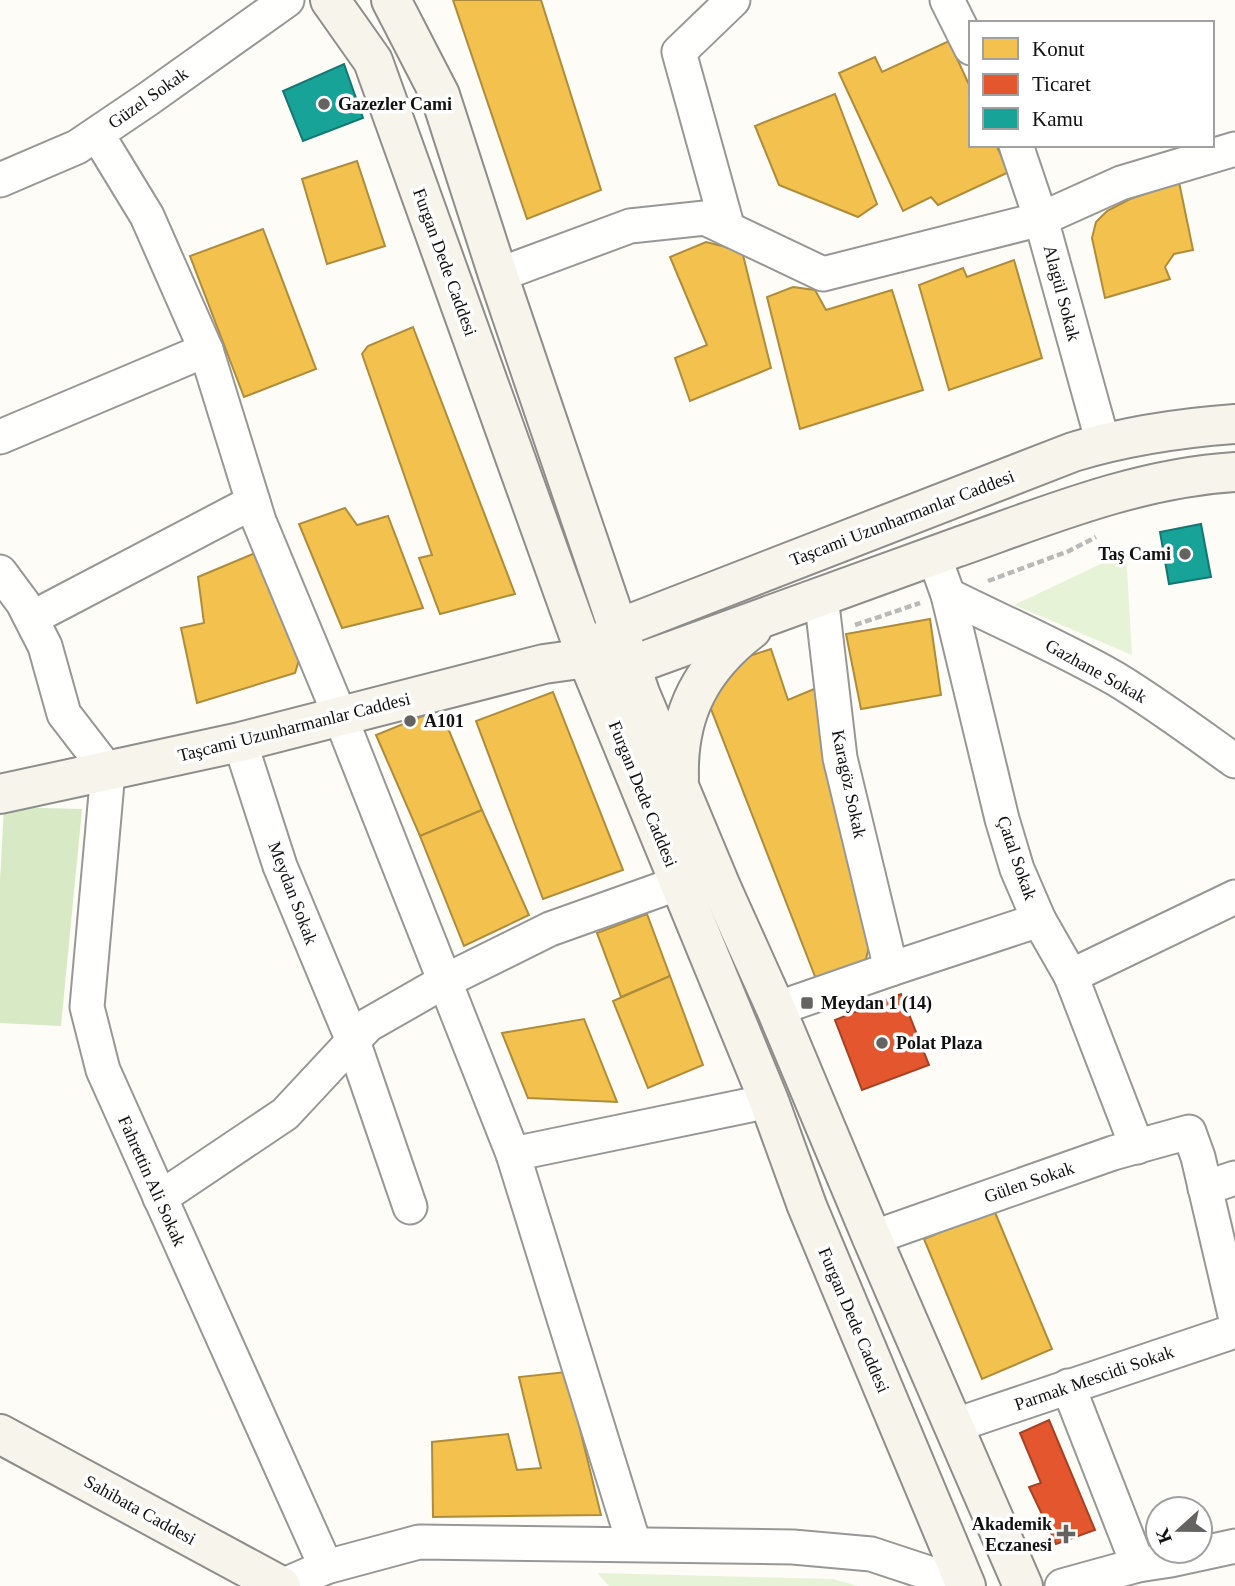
<svg xmlns="http://www.w3.org/2000/svg" width="1235" height="1586" viewBox="0 0 1235 1586" font-family="Georgia,serif">
<style>
.green{fill:#e7f3d7}
.forest{fill:#d8eac5}
.homes{fill:#f2c14e;stroke:#ae8c3c;stroke-width:2}
.shops{fill:#e4572e;stroke:#a54225;stroke-width:2}
.public{fill:#17a398;stroke:#157770;stroke-width:2}
.lines{fill:none;stroke-linecap:round;stroke-linejoin:round}
.street-casing{stroke:#979795;stroke-width:37}
.secondary-casing{stroke:#8e8d8b;stroke-width:42}
.path{stroke:#b9b9b8;stroke-width:4.5;stroke-dasharray:7 3.5;stroke-linecap:butt}
.street{stroke:#fffffe;stroke-width:33}
.secondary{stroke:#f6f4eb;stroke-width:38}
.poi-dot{fill:#646362;stroke:#fff;stroke-width:2.5}
.labels{text-anchor:middle;dominant-baseline:central;stroke-width:7;stroke-linejoin:round;paint-order:stroke}
.street-label{font-size:18px;fill:#111;stroke:#fff}
.poi-label{font-size:18px;font-weight:bold;fill:#111;stroke:#fff;text-anchor:start}
</style>
<rect width="100%" height="100%" fill="#fdfcf7"/>
<g class="green">
<polygon points="1126,552 1132,655 1014,605"/>
<polygon points="597,1573 833,1579 858,1586 609,1586"/>
</g>
<polygon class="forest" points="4,807 82,809 61,1026 0,1023 0,881"/>
<g class="homes">
<polygon points="453,0 541,0 601,190 527,219"/>
<polygon points="949,41 971,89 971,145 996,145 1009,172 938,205 931,197 903,211 839,73 875,57 882,72"/>
<polygon points="835,94 877,204 858,217 779,185 755,126"/>
<polygon points="357,161 385,246 327,264 302,179"/>
<polygon points="1179,182 1193,250 1174,254 1165,267 1170,279 1105,298 1092,238 1096,222 1107,211 1130,199"/>
<polygon points="263,229 316,369 244,397 190,256"/>
<polygon points="706,242 742,251 771,368 690,401 675,358 707,345 670,257"/>
<polygon points="1014,260 1042,358 949,390 919,285 963,268 967,277"/>
<polygon points="793,287 815,290 826,310 892,290 923,390 800,429 767,297"/>
<polygon points="413,327 515,594 440,614 419,558 432,555 362,354 368,346"/>
<polygon points="345,508 357,525 388,516 423,608 342,628 299,524"/>
<polygon points="255,553 300,657 295,673 197,703 181,628 204,623 198,577"/>
<polygon points="930,619 941,695 861,709 846,634"/>
<polygon points="771,649 788,700 819,687 871,939 865,963 816,979 711,709 713,685 724,664"/>
<polygon points="553,692 623,870 543,899 476,721"/>
<polygon points="440,709 482,810 420,836 376,735"/>
<polygon points="482,810 529,915 464,946 420,836"/>
<polygon points="647,914 670,976 621,997 597,933"/>
<polygon points="670,976 703,1065 648,1088 613,1001"/>
<polygon points="584,1019 617,1102 528,1098 502,1033"/>
<polygon points="994,1210 1052,1349 982,1379 924,1239"/>
<polygon points="566,1372 601,1515 433,1517 432,1442 508,1434 517,1470 541,1468 519,1377"/>
</g>
<g class="shops">
<polygon points="901,994 929,1065 862,1090 835,1020"/>
<polygon points="1049,1420 1095,1530 1056,1544 1029,1487 1041,1483 1020,1433"/>
</g>
<g class="public">
<polygon points="344,64 363,118 303,141 283,91"/>
<polygon points="1201,524 1211,577 1169,584 1160,532"/>
</g>
<g class="lines">
<g class="street-casing">
<g id="street">
<polyline points="947,0 971,48"/>
<polyline points="97,134 147,216 206,350 259,521 340,716 513,1154 634,1544"/>
<polyline points="1016,145 1041,219 1103,443"/>
<polyline points="0,180 77,147 148,99 287,0"/>
<polyline points="728,229 679,52 733,0"/>
<polyline points="498,275 630,226 705,218 823,274 1041,219 1121,183 1235,149"/>
<polyline points="0,437 206,350"/>
<polyline points="934,556 948,595 1002,819 1017,869 1039,920 1071,976 1137,1147"/>
<polyline points="0,572 23,603 45,646 64,714 108,771 87,1007 103,1070 326,1567"/>
<path d="M948,595C1004,623 1062,648 1116,679C1157,704 1196,733 1235,761"/>
<polyline points="821,596 840,758 891,969"/>
<polyline points="32,618 253,502"/>
<polyline points="240,742 280,866 353,1041 410,1207"/>
<polyline points="1071,976 1235,897"/>
<polyline points="776,1009 891,969 1039,920"/>
<polyline points="513,1154 769,1101"/>
<polyline points="1205,1188 1235,1178"/>
<polyline points="160,1198 285,1114 368,1025 445,981 550,929 679,883"/>
<polyline points="872,1238 1113,1153 1189,1132 1198,1157 1235,1315"/>
<polyline points="1068,1386 1138,1565"/>
<polyline points="953,1426 1235,1331"/>
<polyline points="282,1586 326,1567 419,1542 793,1547 871,1554 965,1585"/>
<polyline points="1062,1586 1138,1565 1171,1560 1235,1546"/>
</g>
</g>
<g class="secondary-casing">
<g id="secondary">
<polyline points="330,0 373,61 587,658 769,1101 807,1206 966,1586"/>
<polyline points="391,0 440,95 498,275 640,693 722,889 776,1009 872,1238 1023,1586"/>
<path d="M599,647L617,629L1073,452C1126,436 1180,428 1235,424"/>
<path d="M679,778C677,713 702,667 752,629"/>
<path d="M0,794L240,742L544,664L587,658L630,666C738,627 846,587 955,548C1046,516 1137,478 1235,472"/>
<polyline points="0,1434 281,1586"/>
</g>
</g>
<g class="path">
<polyline points="988,581 1069,551 1096,537"/>
<polyline points="855,625 920,603"/>
</g>
<use href="#street" class="street"/>
<use href="#secondary" class="secondary"/>
</g>
<g class="poi-dot">
<circle cx="324" cy="104" r="7"/>
<circle cx="1185" cy="554" r="7"/>
<circle cx="410" cy="721" r="7"/>
<rect x="800" y="996" width="14" height="14" rx="3.5"/>
<circle cx="882" cy="1043" r="7"/>
<path d="M1062.5 1523.5h7v7h7v7h-7v7h-7v-7h-7v-7h7z"/>
</g>
<g class="labels">
<g class="street-label">
<text transform="translate(148 98) rotate(-35)">Güzel Sokak</text>
<text transform="translate(445 262) rotate(70)">Furgan Dede Caddesi</text>
<text transform="translate(1062 293) rotate(75)">Alagül Sokak</text>
<text transform="translate(902 518) rotate(-21)">Taşcami Uzunharmanlar Caddesi</text>
<text transform="translate(1096 671) rotate(29)">Gazhane Sokak</text>
<text transform="translate(294 727) rotate(-14)">Taşcami Uzunharmanlar Caddesi</text>
<text transform="translate(849 784) rotate(78)">Karagöz Sokak</text>
<text transform="translate(643 794) rotate(68)">Furgan Dede Caddesi</text>
<text transform="translate(1017 858) rotate(71)">Çatal Sokak</text>
<text transform="translate(293 893) rotate(69)">Meydan Sokak</text>
<text transform="translate(152 1181) rotate(66)">Fahrettin Ali Sokak</text>
<text transform="translate(1029 1182) rotate(-19)">Gülen Sokak</text>
<text transform="translate(854 1320) rotate(67)">Furgan Dede Caddesi</text>
<text transform="translate(1094 1378) rotate(-19)">Parmak Mescidi Sokak</text>
<text transform="translate(140 1510) rotate(29)">Sahibata Caddesi</text>
</g>
<g class="poi-label">
<text x="338" y="104">Gazezler Cami</text>
<text x="1171" y="554" text-anchor="end">Taş Cami</text>
<text x="424" y="721">A101</text>
<text x="821" y="1003">Meydan 1 (14)</text>
<text x="896" y="1043">Polat Plaza</text>
<text x="1052" y="1524" text-anchor="end">Akademik<tspan x="1052" dy="21">Eczanesi</tspan></text>
</g>
</g>
<rect x="969" y="21" width="245" height="126" fill="#ffffff" stroke="#a0a0a0" stroke-width="2"/>
<rect x="983" y="38" width="35" height="21" fill="#f2c14e" stroke="#a0a0a0" stroke-width="2"/>
<text x="1032" y="56" font-size="21" fill="#111111">Konut</text>
<rect x="983" y="74" width="35" height="21" fill="#e4572e" stroke="#a0a0a0" stroke-width="2"/>
<text x="1032" y="91" font-size="21" fill="#111111">Ticaret</text>
<rect x="983" y="108" width="35" height="21" fill="#17a398" stroke="#a0a0a0" stroke-width="2"/>
<text x="1032" y="126" font-size="21" fill="#111111">Kamu</text>
<g transform="translate(1179 1530) rotate(249)"><circle r="33" fill="#ffffff" stroke="#a0a0a0" stroke-width="2"/>
<path d="M0-5L12 26L0 18L-12 26Z" fill="#646362"/>
<text y="-10" font-size="19" font-weight="bold" text-anchor="middle" fill="#111111">K</text>
</g>
</svg>
